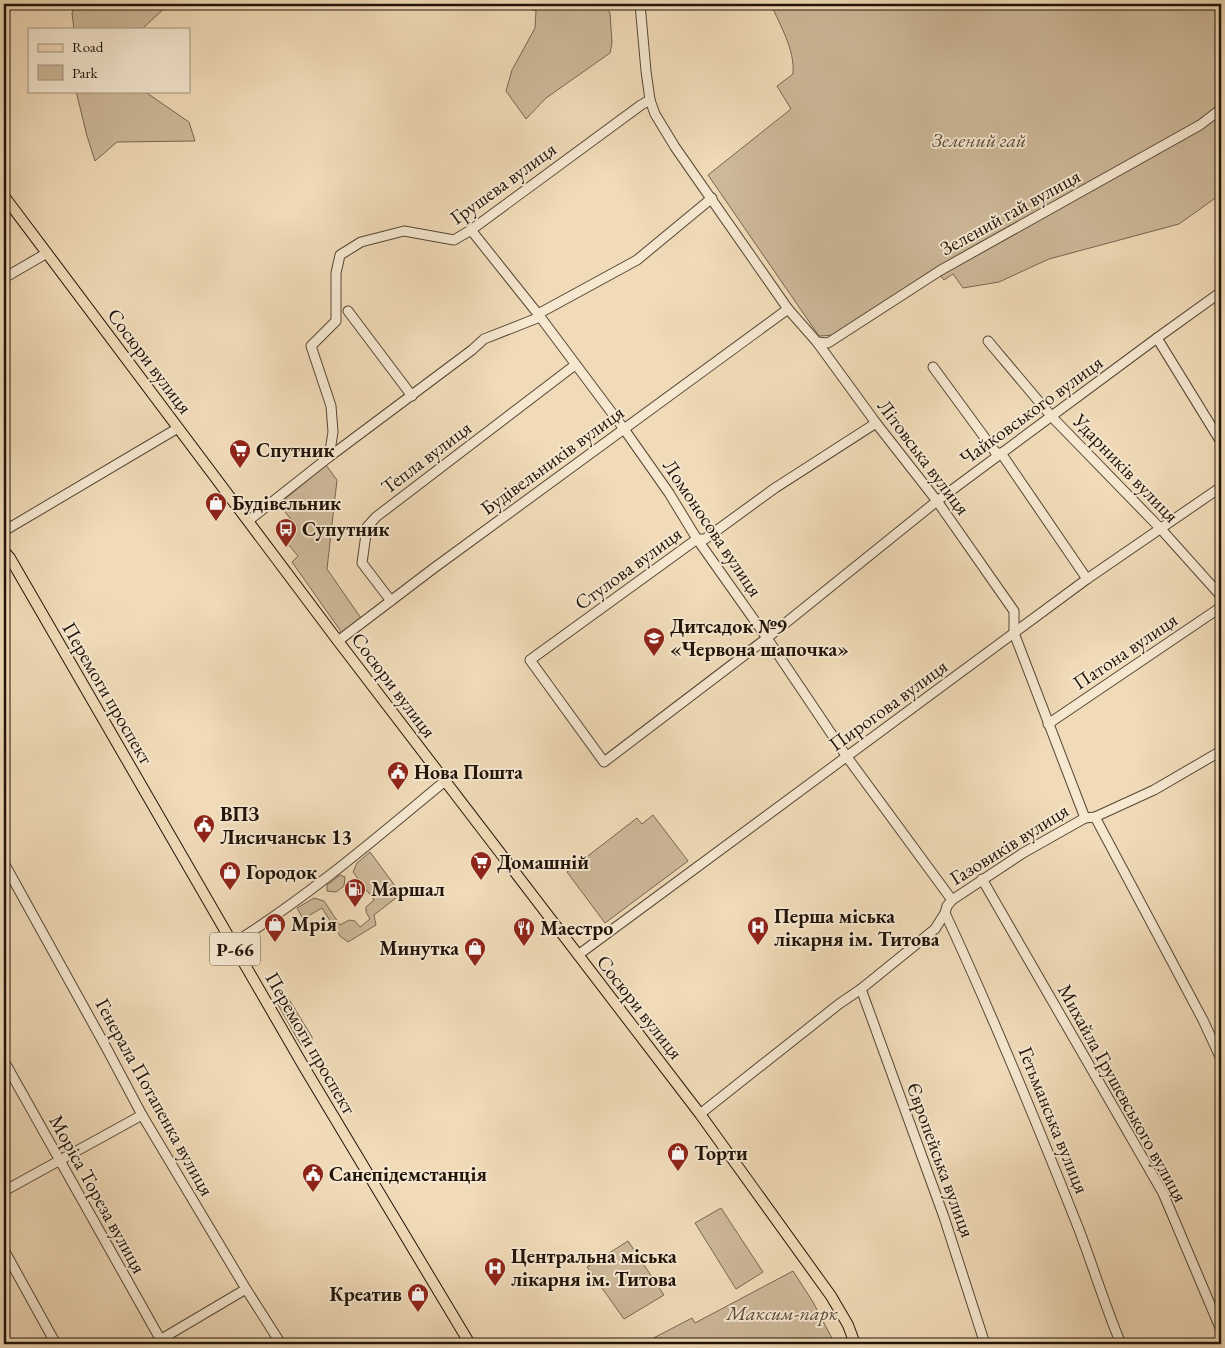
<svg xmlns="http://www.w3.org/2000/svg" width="1225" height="1348" viewBox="0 0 1225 1348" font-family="'EB Garamond',serif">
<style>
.green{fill:#cdb899;stroke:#776651}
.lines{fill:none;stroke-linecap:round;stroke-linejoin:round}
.minor-casing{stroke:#554634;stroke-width:11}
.major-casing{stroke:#211409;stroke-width:12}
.minor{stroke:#f5e7d0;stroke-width:9}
.major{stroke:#f0dab7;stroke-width:10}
.labels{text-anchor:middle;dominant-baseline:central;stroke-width:4;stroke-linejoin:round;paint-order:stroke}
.shield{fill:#f5e7d0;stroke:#615345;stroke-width:1}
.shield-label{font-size:19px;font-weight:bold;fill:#211409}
.park-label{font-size:20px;font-style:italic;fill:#5d4d3b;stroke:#f5e7d0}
.street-label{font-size:20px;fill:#211409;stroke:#f5e7d0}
.poi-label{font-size:20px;font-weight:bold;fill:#211409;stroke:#f5e7d0;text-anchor:start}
</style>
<rect width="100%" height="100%" fill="#f0dab7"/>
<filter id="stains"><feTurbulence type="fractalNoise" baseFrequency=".004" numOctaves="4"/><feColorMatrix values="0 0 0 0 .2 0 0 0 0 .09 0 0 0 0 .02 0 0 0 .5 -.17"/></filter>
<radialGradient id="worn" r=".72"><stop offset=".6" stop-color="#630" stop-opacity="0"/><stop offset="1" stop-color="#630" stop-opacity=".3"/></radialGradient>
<g class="green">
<polygon points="75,4 169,4 142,29 74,29 72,13"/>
<polygon points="517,4 581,4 594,10 597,4 603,4 610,13 612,43 610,53 546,98 526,119 506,91 512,70 535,28 536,11"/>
<path d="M771,4H1221V194L1179,224L1049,259L999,282L963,288L953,274L944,280L936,270L836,335L819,336L708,175L791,109L777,86L793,74C795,49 780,26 771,4Z"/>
<polygon points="76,91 144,91 189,122 195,141 117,142 95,161 87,136"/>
<polygon points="326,465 337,480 327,569 361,618 342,633 292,562 298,556 283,538 296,526 279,504"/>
<polygon points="653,815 688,861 605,923 567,872 637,818 642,824"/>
<polygon points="370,852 401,894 374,915 376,925 348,942 340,936 322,908 303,919 297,908 314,898 324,901 340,925 349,920 355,921 360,927 370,919 366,912 366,907 374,900 353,872 357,863"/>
<polygon points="340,875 345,877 344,886 336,892 327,891 327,885"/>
<polygon points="282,995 287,996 312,1037 312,1041 307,1046 301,1045 277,1003 278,997"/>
<polygon points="721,1208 763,1272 736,1289 695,1223"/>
<polygon points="628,1241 664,1295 624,1319 587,1267"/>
<polygon points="793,1271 813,1302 835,1344 642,1344 692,1318 695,1323"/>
</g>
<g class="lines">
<g class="minor-casing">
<g id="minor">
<polyline points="640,4 646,71 650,100 655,114 675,147 788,309 817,342 876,423 937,501 1014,611 1014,633 1085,818"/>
<polyline points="471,230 538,314 624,429 669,493 697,539 767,638 847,757 952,900"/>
<polyline points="4,278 47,253"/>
<polyline points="348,311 412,396"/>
<polyline points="538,314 637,260 712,198"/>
<polyline points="1157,338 1221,442"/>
<polyline points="988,341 1052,417 1160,528 1221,596"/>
<polyline points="817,342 828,343 941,270 1200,125 1221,109"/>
<polyline points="933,367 996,453 1001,453 1087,579"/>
<polyline points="876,423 775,488 705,539 697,539 530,660 604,762 767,638 937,501 1157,338 1221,292"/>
<polyline points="329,457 333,432 331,406 311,346 336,321 336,273 340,255 361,242 404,231 454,240 471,230 641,105 650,100"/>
<polyline points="248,521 329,457 472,350 484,339 540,317"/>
<polyline points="4,531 178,428"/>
<polyline points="391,601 362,563 367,527 376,517 575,365"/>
<polyline points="338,641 434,568 788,309"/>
<polyline points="1048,724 1221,607"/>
<polyline points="1095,817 1203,1020 1221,1059"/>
<polyline points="4,863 107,1049 142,1115 246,1289 281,1344"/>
<polyline points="982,879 1163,1193 1221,1330"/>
<path d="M945,913C993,1016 1036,1121 1078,1227C1093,1266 1105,1306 1121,1344"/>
<path d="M232,944C308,897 376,838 445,781"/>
<polyline points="578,955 1087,579 1221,487"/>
<polyline points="861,989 944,1217 985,1344"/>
<polyline points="4,1061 163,1344"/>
<polyline points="700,1114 839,1004 861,989 935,929 945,913 947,906 952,900 1023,853 1085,818 1095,817 1154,790 1221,751"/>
<polyline points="4,1191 142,1115"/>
<polyline points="4,1250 56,1344"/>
<polyline points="153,1344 246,1289"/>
</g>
</g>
<g class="major-casing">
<g id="major">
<polyline points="4,196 338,641 700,1114 831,1296 848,1325 855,1344"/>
<polyline points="4,551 10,558 304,1067 470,1344"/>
</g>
</g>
<use href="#minor" class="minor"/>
<use href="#major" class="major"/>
</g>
<defs>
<g id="supermarket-pin" transform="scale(1.125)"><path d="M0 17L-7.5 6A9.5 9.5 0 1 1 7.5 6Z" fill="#8f2418" stroke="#f5e7d0"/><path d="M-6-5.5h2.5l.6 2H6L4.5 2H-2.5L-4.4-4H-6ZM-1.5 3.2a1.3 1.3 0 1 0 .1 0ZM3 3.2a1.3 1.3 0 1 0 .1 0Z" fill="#fff"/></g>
<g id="shop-pin" transform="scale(1.125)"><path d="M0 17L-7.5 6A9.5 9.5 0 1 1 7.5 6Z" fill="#8f2418" stroke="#f5e7d0"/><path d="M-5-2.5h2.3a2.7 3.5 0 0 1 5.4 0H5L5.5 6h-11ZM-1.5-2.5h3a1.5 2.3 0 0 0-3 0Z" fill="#fff"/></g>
<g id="bus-pin" transform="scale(1.125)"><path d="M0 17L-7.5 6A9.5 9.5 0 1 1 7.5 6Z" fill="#8f2418" stroke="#f5e7d0"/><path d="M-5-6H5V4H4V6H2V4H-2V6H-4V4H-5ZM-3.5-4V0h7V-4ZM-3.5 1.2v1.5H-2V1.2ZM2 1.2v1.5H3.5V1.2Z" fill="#fff"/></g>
<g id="school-pin" transform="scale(1.125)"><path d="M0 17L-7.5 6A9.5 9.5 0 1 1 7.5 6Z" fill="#8f2418" stroke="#f5e7d0"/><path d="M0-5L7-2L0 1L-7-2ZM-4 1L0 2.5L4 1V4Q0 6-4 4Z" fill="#fff"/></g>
<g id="civic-pin" transform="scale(1.125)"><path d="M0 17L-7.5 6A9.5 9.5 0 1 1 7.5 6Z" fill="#8f2418" stroke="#f5e7d0"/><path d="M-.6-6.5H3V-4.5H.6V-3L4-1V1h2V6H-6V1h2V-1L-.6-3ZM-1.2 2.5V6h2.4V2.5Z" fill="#fff"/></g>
<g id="fuel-pin" transform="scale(1.125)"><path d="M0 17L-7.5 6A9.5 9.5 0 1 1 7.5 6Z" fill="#8f2418" stroke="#f5e7d0"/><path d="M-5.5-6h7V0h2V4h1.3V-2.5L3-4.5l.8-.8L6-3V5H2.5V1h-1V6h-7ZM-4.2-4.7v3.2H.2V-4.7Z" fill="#fff"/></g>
<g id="hospital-pin" transform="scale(1.125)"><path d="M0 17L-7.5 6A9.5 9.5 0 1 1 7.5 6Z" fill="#8f2418" stroke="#f5e7d0"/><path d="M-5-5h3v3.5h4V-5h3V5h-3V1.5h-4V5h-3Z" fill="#fff"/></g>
<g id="restaurant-pin" transform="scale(1.125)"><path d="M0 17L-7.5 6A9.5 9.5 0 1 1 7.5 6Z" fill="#8f2418" stroke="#f5e7d0"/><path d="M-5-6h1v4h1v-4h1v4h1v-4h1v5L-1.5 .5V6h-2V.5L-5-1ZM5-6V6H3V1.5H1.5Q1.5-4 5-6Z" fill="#fff"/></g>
</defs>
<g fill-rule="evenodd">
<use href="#supermarket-pin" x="240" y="450"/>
<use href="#shop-pin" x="216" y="503"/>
<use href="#bus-pin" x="286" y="529"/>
<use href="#school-pin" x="654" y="638"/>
<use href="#civic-pin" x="398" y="772"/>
<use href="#civic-pin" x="204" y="825"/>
<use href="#supermarket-pin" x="481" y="862"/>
<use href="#shop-pin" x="230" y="872"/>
<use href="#fuel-pin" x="355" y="889"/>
<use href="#shop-pin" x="275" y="924"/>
<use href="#hospital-pin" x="758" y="927"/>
<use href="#restaurant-pin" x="524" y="928"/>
<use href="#shop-pin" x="475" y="948"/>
<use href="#shop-pin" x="678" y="1153"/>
<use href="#civic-pin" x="313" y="1174"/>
<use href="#hospital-pin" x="495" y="1268"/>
<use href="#shop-pin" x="418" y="1294"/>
</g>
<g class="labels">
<rect class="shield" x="210" y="932.5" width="50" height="33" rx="4"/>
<g class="shield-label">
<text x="235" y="949">Р-66</text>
</g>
<g class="park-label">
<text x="979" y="140">Зелений гай</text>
<text x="782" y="1313">Максим-парк</text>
</g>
<g class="street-label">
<text transform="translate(503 183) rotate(-36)">Грушева вулиця</text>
<text transform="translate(1010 212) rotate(-29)">Зелений гай вулиця</text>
<text transform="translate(150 361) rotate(53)">Сосюри вулиця</text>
<text transform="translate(1031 410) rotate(-36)">Чайковського вулиця</text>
<text transform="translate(426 457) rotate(-37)">Тепла вулиця</text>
<text transform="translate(924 457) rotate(53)">Літовська вулиця</text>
<text transform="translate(552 460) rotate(-36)">Будівельників вулиця</text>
<text transform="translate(1126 468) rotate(46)">Ударників вулиця</text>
<text transform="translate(713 528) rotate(56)">Ломоносова вулиця</text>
<text transform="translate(628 568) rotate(-36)">Стулова вулиця</text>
<text transform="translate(1125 651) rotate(-34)">Патона вулиця</text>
<text transform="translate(394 685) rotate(53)">Сосюри вулиця</text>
<text transform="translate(108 693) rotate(60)">Перемоги проспект</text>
<text transform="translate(888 705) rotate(-36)">Пирогова вулиця</text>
<text transform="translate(1009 844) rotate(-32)">Газовиків вулиця</text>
<text transform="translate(640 1007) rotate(52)">Сосюри вулиця</text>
<text transform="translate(311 1043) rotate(60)">Перемоги проспект</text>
<text transform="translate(1123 1093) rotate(61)">Михайла Грушевського вулиця</text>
<text transform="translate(155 1097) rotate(61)">Генерала Потапенка вулиця</text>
<text transform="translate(1054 1120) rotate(68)">Гетьманська вулиця</text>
<text transform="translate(941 1160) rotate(70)">Європейська вулиця</text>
<text transform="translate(98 1194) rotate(61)">Моріса Тореза вулиця</text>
</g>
<g class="poi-label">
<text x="256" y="450">Спутник</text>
<text x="232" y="503">Будівельник</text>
<text x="302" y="529">Супутник</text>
<text x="670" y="626">Дитсадок №9<tspan x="670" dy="23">«Червона шапочка»</tspan></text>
<text x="414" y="772">Нова Пошта</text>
<text x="220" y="814">ВПЗ<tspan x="220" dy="23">Лисичанськ 13</tspan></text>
<text x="497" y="862">Домашній</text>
<text x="246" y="872">Городок</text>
<text x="371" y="889">Маршал</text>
<text x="774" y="916">Перша міська<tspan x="774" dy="23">лікарня ім. Титова</tspan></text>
<text x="291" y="924">Мрія</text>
<text x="540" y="928">Маестро</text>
<text x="459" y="948" text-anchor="end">Минутка</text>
<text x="694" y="1153">Торти</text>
<text x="329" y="1174">Санепідемстанція</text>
<text x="511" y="1256">Центральна міська<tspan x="511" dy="23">лікарня ім. Титова</tspan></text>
<text x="402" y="1294" text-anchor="end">Креатив</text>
</g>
</g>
<rect width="1225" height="1348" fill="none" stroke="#f0dab7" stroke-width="20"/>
<rect x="5" y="5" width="1215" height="1338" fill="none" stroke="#211409" stroke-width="2.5"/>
<rect x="10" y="10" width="1205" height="1328" fill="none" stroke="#211409"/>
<rect x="28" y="28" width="162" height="65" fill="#f5e7d0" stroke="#a09380"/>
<rect x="38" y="44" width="25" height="8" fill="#f0dab7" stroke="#a09380"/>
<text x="72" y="52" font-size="15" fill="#211409">Road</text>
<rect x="38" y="65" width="25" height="15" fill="#cdb899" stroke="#a09380"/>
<text x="72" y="78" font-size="15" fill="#211409">Park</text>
<rect width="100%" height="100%" filter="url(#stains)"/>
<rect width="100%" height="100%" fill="url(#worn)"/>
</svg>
